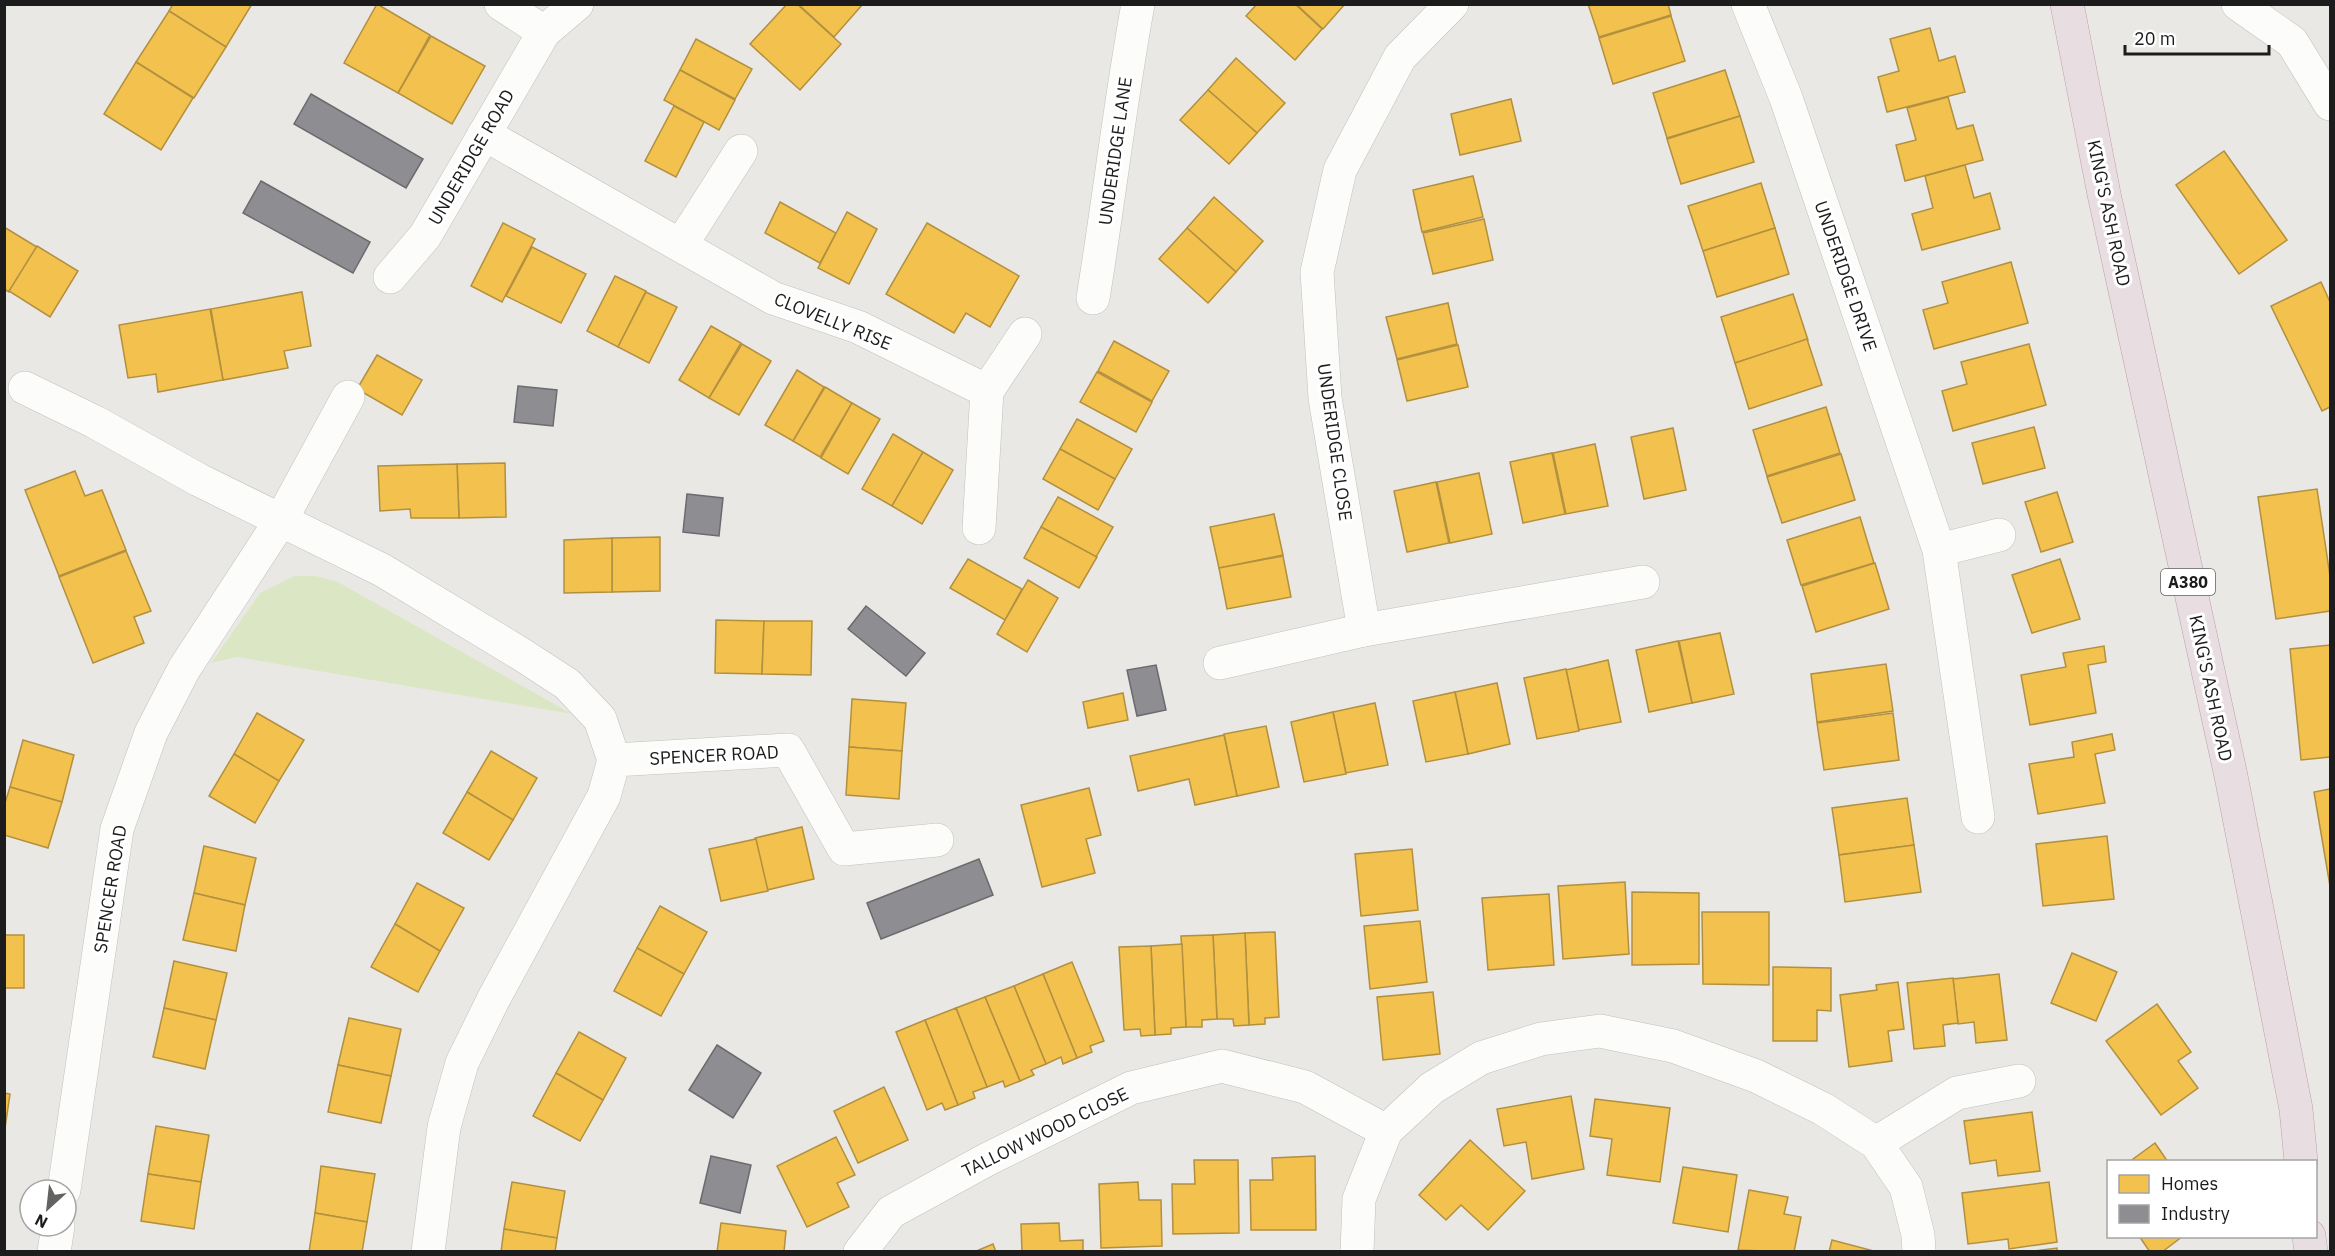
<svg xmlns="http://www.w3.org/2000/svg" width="2335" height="1256" viewBox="0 0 2335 1256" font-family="'IBM Plex Sans',sans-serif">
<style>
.grass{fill:#dbe7c4}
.homes{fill:#f2c14e;stroke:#b2903f;stroke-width:1.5}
.industry{fill:#8d8d92;stroke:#6b6b6f;stroke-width:1.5}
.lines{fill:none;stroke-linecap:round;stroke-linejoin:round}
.street-casing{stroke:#c1c0bf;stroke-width:34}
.highway-casing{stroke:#be9dab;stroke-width:34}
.street{stroke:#fcfcfb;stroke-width:33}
.highway{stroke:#e8dee1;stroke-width:33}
.labels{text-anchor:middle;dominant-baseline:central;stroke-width:6;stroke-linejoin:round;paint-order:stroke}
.shield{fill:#fff;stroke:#606060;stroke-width:1.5}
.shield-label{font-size:16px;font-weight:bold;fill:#1c1c1c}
.street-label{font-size:18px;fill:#1c1c1c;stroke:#fff}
</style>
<rect width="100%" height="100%" fill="#eae8e5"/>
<polygon class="grass" points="294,576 316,576 338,582 572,714 237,657 211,663 260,593"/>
<g class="homes">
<polygon points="173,4 252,4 226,47 169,11"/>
<polygon points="377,4 430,35 398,93 344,63"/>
<polygon points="787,4 797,4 841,44 800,90 750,44"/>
<polygon points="798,4 863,4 834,37"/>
<polygon points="1257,4 1295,4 1322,29 1295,60 1246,16"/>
<polygon points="1296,4 1345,4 1323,29"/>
<polygon points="1588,4 1668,4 1671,15 1599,37"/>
<polygon points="169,11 226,47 194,98 136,62"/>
<polygon points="1671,16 1685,61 1613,84 1599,38"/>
<polygon points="1930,28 1939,61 1955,56 1965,92 1887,112 1878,77 1899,71 1890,39"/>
<polygon points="431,36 485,66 452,124 398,93"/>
<polygon points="696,39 752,69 735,99 680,70"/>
<polygon points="1236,58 1285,103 1257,133 1208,90"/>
<polygon points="136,62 193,98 161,150 104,114"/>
<polygon points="680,70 735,100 719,130 664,100"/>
<polygon points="1725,70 1740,116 1667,138 1653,93"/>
<polygon points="1208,90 1257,133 1229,164 1180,120"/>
<polygon points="1948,97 1957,129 1973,125 1983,160 1905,181 1896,145 1916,140 1907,108"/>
<polygon points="1511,99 1521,141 1460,155 1451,114"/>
<polygon points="674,106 704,122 676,177 645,161"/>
<polygon points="1740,116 1754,162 1681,184 1667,139"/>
<polygon points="2224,151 2287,240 2239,274 2176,185"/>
<polygon points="1965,165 1974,198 1990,193 2000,229 1922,250 1912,214 1933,208 1925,176"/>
<polygon points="1473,176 1483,217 1422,232 1413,190"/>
<polygon points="1761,183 1775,228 1703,251 1688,206"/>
<polygon points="1214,197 1263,241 1236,272 1187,228"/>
<polygon points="780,202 836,233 820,263 765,233"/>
<polygon points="847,212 877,229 849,284 818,268"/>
<polygon points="1484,219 1493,260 1433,274 1423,233"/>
<polygon points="503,223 535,239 502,302 471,286"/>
<polygon points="927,223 1019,276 990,327 966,313 954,333 886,294"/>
<polygon points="4,227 37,247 9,292 4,289"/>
<polygon points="1187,228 1236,272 1208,303 1159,259"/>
<polygon points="1775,228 1789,274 1717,297 1703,251"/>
<polygon points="37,246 78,271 50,317 9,291"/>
<polygon points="532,247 586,274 561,323 506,296"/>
<polygon points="2011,262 2028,323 1934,349 1923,310 1948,303 1942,282"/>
<polygon points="615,276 646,291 618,347 587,331"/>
<polygon points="2321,282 2330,302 2330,407 2322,411 2271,306"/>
<polygon points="302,292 311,346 284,351 288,368 223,380 211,309"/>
<polygon points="646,292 677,307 649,363 618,347"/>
<polygon points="1793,294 1808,340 1735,363 1721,317"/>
<polygon points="1448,303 1457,344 1397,359 1386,317"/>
<polygon points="210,309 223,380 158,392 156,374 128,378 119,325"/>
<polygon points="711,326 741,343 709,398 679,380"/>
<polygon points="1807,339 1822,385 1749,409 1735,363"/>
<polygon points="1114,341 1169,371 1152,401 1098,371"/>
<polygon points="742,344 771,361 739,415 709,398"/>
<polygon points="2029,344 2046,405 1953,431 1942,391 1967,384 1961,362"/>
<polygon points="1458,345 1468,387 1407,401 1397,360"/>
<polygon points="377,355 422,380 402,415 357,389"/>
<polygon points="797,370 824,387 793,441 765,425"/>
<polygon points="1097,372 1152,402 1136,432 1080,402"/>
<polygon points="825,387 852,403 820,457 793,441"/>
<polygon points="852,403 880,419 848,474 821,458"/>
<polygon points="1826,407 1840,453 1767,476 1753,430"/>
<polygon points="1077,419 1132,449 1115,479 1060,449"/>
<polygon points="2034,427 2045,468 1983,484 1972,443"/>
<polygon points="1673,428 1686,490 1644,499 1631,437"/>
<polygon points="893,434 923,452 892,506 862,489"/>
<polygon points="1595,444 1608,506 1566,514 1553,453"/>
<polygon points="1060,449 1115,479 1098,510 1043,479"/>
<polygon points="923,452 953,470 922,524 892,506"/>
<polygon points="1552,453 1565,514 1523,523 1510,462"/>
<polygon points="1841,454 1855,500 1782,523 1767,477"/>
<polygon points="505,463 506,517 459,518 457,464"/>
<polygon points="457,464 459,518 411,518 410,509 380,511 378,466"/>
<polygon points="75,471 85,496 102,490 126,550 59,576 25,490"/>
<polygon points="1479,473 1492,534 1450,543 1437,482"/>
<polygon points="1436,482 1449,543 1407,552 1394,491"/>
<polygon points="2317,489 2330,576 2330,611 2276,619 2258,497"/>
<polygon points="2057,492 2073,542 2041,552 2025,502"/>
<polygon points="1058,497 1113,527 1096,557 1041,527"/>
<polygon points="1274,514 1283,555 1219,568 1210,527"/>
<polygon points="1860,517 1874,563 1801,585 1787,540"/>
<polygon points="1041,527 1097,557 1079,588 1024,558"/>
<polygon points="660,537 660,591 612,592 612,538"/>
<polygon points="612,538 612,592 564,593 564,540"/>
<polygon points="126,551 151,611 134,617 144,643 93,663 59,577"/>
<polygon points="1283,556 1291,597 1227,609 1219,568"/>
<polygon points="968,559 1022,589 1005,620 950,588"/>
<polygon points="2060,559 2080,619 2032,633 2012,575"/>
<polygon points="1875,563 1889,609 1816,632 1802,586"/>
<polygon points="1028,580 1058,598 1027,652 997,634"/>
<polygon points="716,620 764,621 762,674 715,673"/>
<polygon points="764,621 812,621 811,675 762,674"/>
<polygon points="1720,633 1734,694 1692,703 1679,641"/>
<polygon points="1678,641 1692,703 1649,712 1636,650"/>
<polygon points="2330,645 2330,757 2301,760 2290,649"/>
<polygon points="2104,646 2106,662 2088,665 2096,713 2030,725 2021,675 2066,667 2063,653"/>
<polygon points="1608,660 1621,722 1579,730 1566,670"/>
<polygon points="1886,664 1893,711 1817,722 1811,674"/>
<polygon points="1566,669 1579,731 1537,739 1524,678"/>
<polygon points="1497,683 1510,744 1468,754 1455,692"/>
<polygon points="1455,692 1468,754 1426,762 1413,701"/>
<polygon points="1123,693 1128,720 1088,728 1083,702"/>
<polygon points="852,699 906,703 902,751 849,747"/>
<polygon points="1375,703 1388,765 1346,773 1333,712"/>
<polygon points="1333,712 1346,774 1304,782 1291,722"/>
<polygon points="257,713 304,740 279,781 234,754"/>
<polygon points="1893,713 1899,760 1824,770 1817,723"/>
<polygon points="1266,726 1279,787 1237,796 1224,734"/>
<polygon points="2112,734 2115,750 2095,754 2105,803 2038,814 2029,764 2074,757 2072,742"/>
<polygon points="1224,735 1237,796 1195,805 1189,779 1138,791 1130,756"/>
<polygon points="23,740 74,755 62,802 10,787"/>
<polygon points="849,747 902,751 899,799 846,795"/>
<polygon points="491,751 537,778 513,820 467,792"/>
<polygon points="234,754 279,781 255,823 209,796"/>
<polygon points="10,787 62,802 48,848 4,835 4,806"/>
<polygon points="1089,788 1101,835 1086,839 1095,873 1042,887 1021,805"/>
<polygon points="2330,789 2330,886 2314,792"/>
<polygon points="467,792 513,820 489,860 443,833"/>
<polygon points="1907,798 1914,845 1839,855 1832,808"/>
<polygon points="802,827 814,879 767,890 755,838"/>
<polygon points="2107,836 2114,899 2043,906 2036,844"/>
<polygon points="756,839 768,891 721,901 709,849"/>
<polygon points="1914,845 1921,892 1845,902 1839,855"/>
<polygon points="204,846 256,858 245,905 194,893"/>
<polygon points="1412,849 1418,910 1361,916 1355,854"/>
<polygon points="1625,882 1629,954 1563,959 1558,886"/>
<polygon points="417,883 464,908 440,951 395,924"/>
<polygon points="1632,892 1699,893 1699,964 1632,965"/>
<polygon points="194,893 245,905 236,951 183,940"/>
<polygon points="1549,894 1554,965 1488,970 1482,898"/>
<polygon points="660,906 707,932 684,974 637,948"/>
<polygon points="1702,912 1769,912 1769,985 1703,984"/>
<polygon points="1420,921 1427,982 1370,989 1364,926"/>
<polygon points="395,924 440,951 418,992 371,967"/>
<polygon points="1275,932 1279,1017 1265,1018 1265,1024 1249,1025 1245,933"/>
<polygon points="1245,933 1249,1025 1234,1026 1233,1019 1217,1019 1213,935"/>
<rect x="4" y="935" width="20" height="53"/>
<polygon points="1213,935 1217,1019 1202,1020 1202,1027 1186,1027 1181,936"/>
<polygon points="1182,944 1186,1027 1171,1028 1171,1034 1155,1035 1151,946"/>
<polygon points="1151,946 1155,1035 1141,1036 1140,1029 1124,1030 1119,947"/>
<polygon points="637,948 684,974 661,1016 614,991"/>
<polygon points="2072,953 2117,972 2096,1021 2051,1003"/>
<polygon points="174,961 227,973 216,1020 164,1008"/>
<polygon points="1072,962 1104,1041 1090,1046 1092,1052 1077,1058 1043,974"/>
<polygon points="1773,967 1831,968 1831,1011 1817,1010 1817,1041 1773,1041"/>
<polygon points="1043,974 1077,1058 1063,1064 1061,1057 1046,1064 1014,986"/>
<polygon points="1999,974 2007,1040 1976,1043 1974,1022 1958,1024 1953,979"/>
<polygon points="1953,978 1958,1023 1943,1025 1945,1046 1914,1049 1907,983"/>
<polygon points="1898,982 1904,1029 1888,1031 1892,1061 1849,1067 1840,995 1877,990 1876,985"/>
<polygon points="1014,986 1046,1064 1031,1070 1034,1075 1020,1081 985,997"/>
<polygon points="1433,992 1440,1054 1383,1060 1377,997"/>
<polygon points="985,997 1020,1081 1005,1087 1003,1081 987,1087 956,1008"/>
<polygon points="2157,1004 2191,1052 2178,1061 2198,1088 2161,1115 2106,1041"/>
<polygon points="164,1008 216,1020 205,1069 153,1057"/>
<polygon points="956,1008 987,1087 973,1092 975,1098 958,1105 925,1020"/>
<polygon points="349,1018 401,1029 391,1076 338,1065"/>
<polygon points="925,1020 958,1105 945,1110 942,1103 927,1110 896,1032"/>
<polygon points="579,1032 626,1058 603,1100 556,1073"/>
<polygon points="338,1065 391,1076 381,1123 328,1112"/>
<polygon points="556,1073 603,1100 580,1141 533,1116"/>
<polygon points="884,1087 908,1140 858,1163 834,1111"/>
<polygon points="4,1093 10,1094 4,1135"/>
<polygon points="1571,1096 1584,1169 1532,1179 1526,1142 1504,1146 1497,1109"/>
<polygon points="1595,1099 1670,1108 1660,1182 1607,1175 1612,1139 1590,1136"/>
<polygon points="2032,1112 2040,1171 1998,1176 1996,1160 1970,1164 1964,1121"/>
<polygon points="156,1126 209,1135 201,1182 148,1174"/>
<polygon points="836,1137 855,1175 837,1183 849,1207 807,1227 777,1166"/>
<polygon points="1470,1140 1525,1191 1488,1230 1461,1205 1446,1220 1419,1195"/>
<polygon points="2155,1143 2168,1162 2129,1162"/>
<polygon points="1315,1156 1316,1230 1251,1230 1250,1180 1273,1180 1272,1158"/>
<polygon points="1194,1160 1238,1160 1239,1233 1173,1234 1172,1184 1195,1184"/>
<polygon points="321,1166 375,1174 367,1222 315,1213"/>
<polygon points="1683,1167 1737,1175 1728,1232 1673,1223"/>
<polygon points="148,1174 201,1182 194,1229 141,1221"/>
<polygon points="512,1182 565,1191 557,1238 504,1229"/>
<polygon points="1138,1182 1139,1200 1161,1200 1162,1246 1101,1248 1099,1184"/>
<polygon points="2049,1182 2057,1242 2009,1249 2008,1239 1968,1244 1962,1193"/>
<polygon points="1749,1190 1788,1197 1784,1214 1801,1217 1794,1252 1738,1250"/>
<polygon points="315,1213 367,1222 362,1252 309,1252"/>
<polygon points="721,1223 786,1231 784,1252 717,1252"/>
<polygon points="1059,1223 1060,1241 1083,1240 1083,1252 1022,1252 1021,1224"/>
<polygon points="504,1229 557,1238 555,1252 501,1252"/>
<polygon points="2139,1236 2183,1236 2162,1252 2150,1252"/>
<polygon points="1832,1240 1874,1251 1874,1252 1829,1252"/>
<polygon points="993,1244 996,1252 974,1252"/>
<polygon points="2057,1248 2057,1252 2026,1252"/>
</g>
<g class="industry">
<polygon points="311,94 423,159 406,188 294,124"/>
<polygon points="261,181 370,242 353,273 243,213"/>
<polygon points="518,386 557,390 553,426 514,422"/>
<polygon points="687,494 723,498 719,536 683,532"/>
<polygon points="866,606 925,653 906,676 848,629"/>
<polygon points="1156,665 1166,710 1137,716 1127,670"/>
<polygon points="979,859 993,895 881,939 867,903"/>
<polygon points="717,1045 761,1073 733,1118 689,1090"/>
<polygon points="711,1156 751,1165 740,1213 700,1203"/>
</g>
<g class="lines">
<g class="street-casing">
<g id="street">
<polyline points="501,4 544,32"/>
<polyline points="1452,4 1400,57 1340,170 1317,272 1325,398 1364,630 1643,582"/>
<polyline points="1748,4 1786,98 1939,550 1978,817"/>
<polyline points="2238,4 2292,42 2330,104"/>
<polyline points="484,134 773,298 858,327 987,391 1025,334"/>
<polyline points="681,245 741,151"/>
<polyline points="390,277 425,236 544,32 577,4"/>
<path d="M1093,298C1109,200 1120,102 1138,4"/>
<polyline points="25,388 95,422 199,480 382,570 521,654 567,684 600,719 614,760"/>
<polyline points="979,528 987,391"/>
<polyline points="1939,550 1999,535"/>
<polyline points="1220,663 1364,630"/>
<polyline points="1876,1143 1957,1093 2019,1081"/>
<polyline points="64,1190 117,829 151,733 184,669 281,520 348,397"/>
<polyline points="54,1252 58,1226"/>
<polyline points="428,1252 444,1127 462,1063 494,998 604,796 614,760 788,750 844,849 937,840"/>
<polyline points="860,1252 891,1212 986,1160 1131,1088 1222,1066 1305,1087 1386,1131"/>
<polyline points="1357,1252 1359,1199 1386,1131 1432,1088 1481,1058 1541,1039 1600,1031 1673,1046 1756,1076 1823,1109 1876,1143 1906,1187 1918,1235 1919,1252"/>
</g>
</g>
<g class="highway-casing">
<g id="highway">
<polyline points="2067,4 2104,194 2231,776 2296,1109 2301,1162"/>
<polyline points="2309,1236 2311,1252"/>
</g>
</g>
<use href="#street" class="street"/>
<use href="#highway" class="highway"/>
</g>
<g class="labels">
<rect class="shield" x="2161" y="569" width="54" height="26" rx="4.5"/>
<g class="shield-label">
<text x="2188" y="582">A380</text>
</g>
<g class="street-label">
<text transform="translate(1115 151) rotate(-82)">UNDERIDGE LANE</text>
<text transform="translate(471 157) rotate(-60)">UNDERIDGE ROAD</text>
<text transform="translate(2109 213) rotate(78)">KING'S ASH ROAD</text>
<text transform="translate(1846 276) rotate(71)">UNDERIDGE DRIVE</text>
<text transform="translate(833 321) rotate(22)">CLOVELLY RISE</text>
<text transform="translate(1335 442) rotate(82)">UNDERIDGE CLOSE</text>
<text transform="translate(2211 688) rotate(78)">KING'S ASH ROAD</text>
<text transform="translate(714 755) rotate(-3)">SPENCER ROAD</text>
<text transform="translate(110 889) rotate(-81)">SPENCER ROAD</text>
<text transform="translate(1045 1132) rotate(-26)">TALLOW WOOD CLOSE</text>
</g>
</g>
<rect width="2335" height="1256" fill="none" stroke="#1c1c1c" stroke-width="12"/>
<rect x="2107" y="1160" width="210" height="78" fill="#ffffff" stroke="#a4a4a4" stroke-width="1.5"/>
<rect x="2119" y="1175" width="30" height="18" fill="#f2c14e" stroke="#a4a4a4" stroke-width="1.5"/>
<text x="2161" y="1190" font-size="18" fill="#1c1c1c">Homes</text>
<rect x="2119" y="1205" width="30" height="18" fill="#8d8d92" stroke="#a4a4a4" stroke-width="1.5"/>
<text x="2161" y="1220" font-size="18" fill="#1c1c1c">Industry</text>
<g transform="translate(48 1208) rotate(207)"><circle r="28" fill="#ffffff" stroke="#a4a4a4" stroke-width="1.5"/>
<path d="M0-4.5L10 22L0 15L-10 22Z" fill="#646362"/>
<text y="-9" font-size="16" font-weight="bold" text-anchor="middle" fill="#1c1c1c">N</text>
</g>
<path d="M2125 45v9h144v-9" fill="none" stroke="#1c1c1c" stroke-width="3"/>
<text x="2134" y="45" font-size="18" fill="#1c1c1c" stroke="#ffffff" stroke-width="4.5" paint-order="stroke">20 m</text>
</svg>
